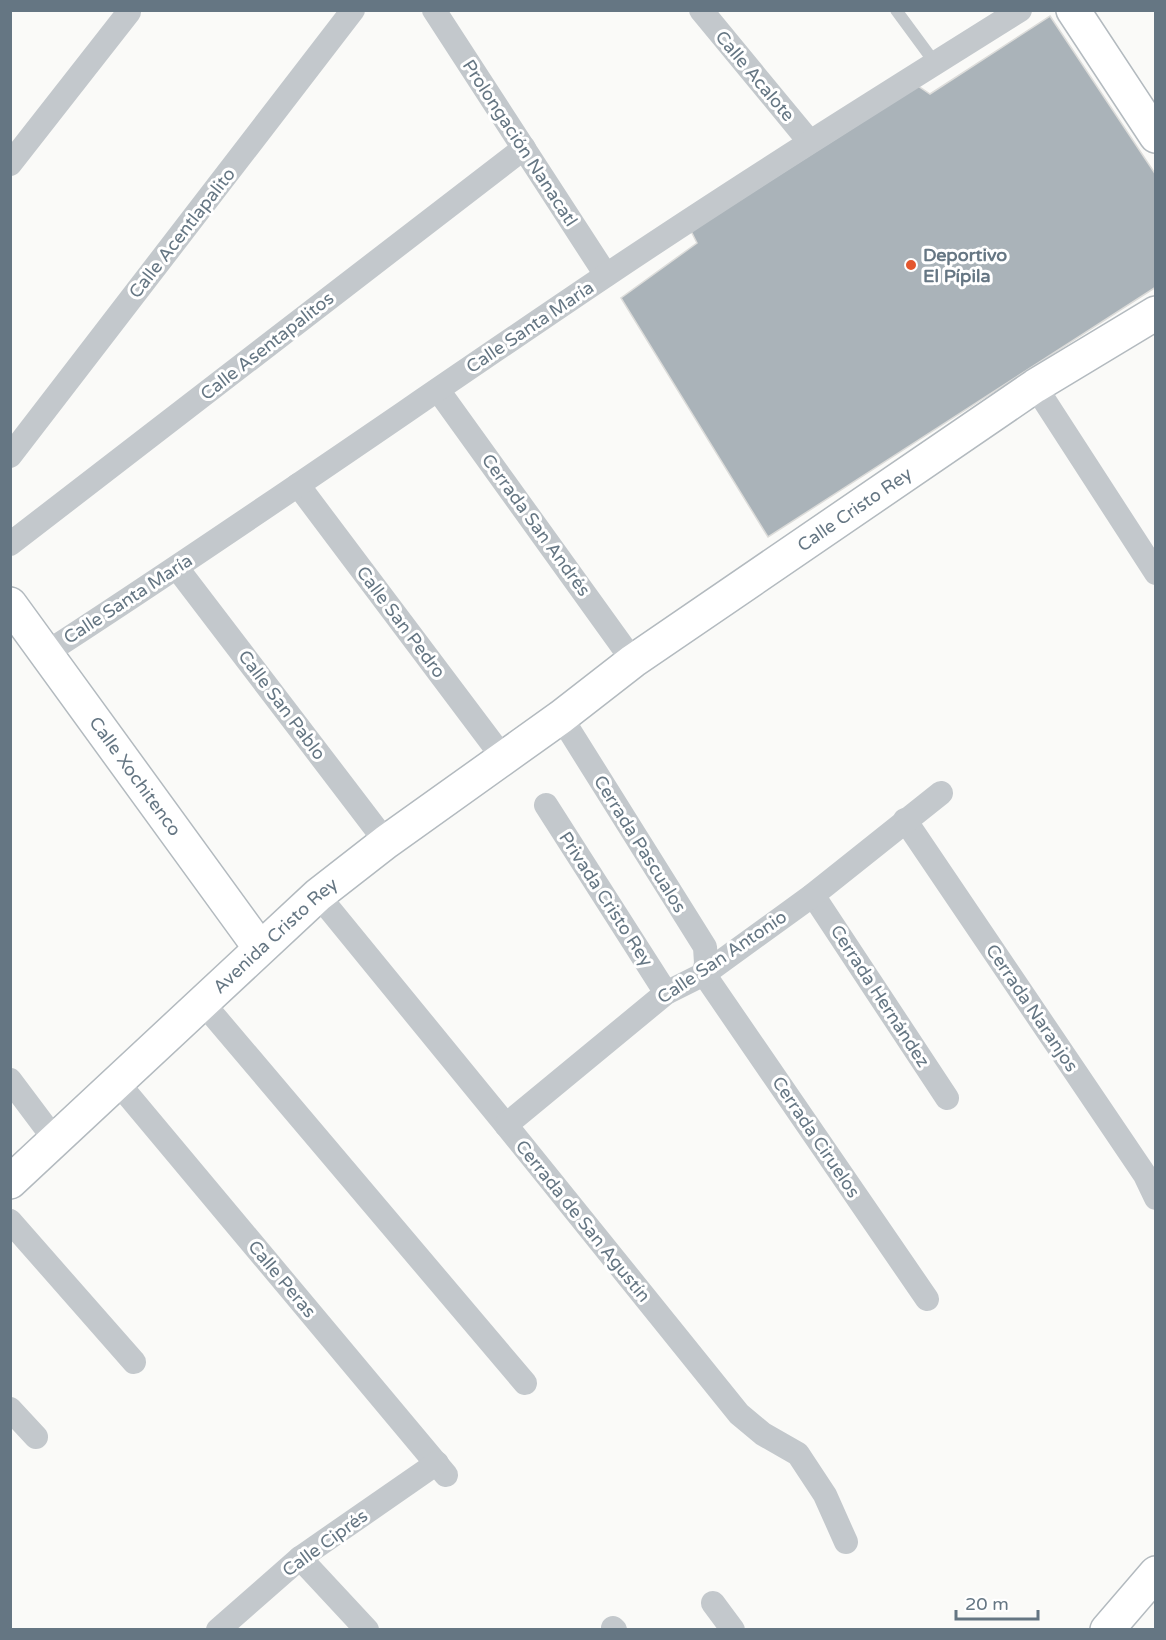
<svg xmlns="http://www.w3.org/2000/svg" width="1166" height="1640" viewBox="0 0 1166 1640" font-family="'Varela Round',sans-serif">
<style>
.building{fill:#aab3b9;stroke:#dcdcda;stroke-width:1.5}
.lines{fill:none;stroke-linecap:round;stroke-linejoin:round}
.secondary-casing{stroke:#b3babf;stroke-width:36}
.lane{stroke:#c3c8cc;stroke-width:12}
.street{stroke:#c3c8cc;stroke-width:24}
.secondary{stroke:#fff;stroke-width:33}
.poi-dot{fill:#e4572e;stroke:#fff;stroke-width:2}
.labels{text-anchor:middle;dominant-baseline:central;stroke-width:6;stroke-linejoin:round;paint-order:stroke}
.street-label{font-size:18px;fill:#657683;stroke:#fff}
.poi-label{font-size:18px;font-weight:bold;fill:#657683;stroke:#fff;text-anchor:start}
</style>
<rect width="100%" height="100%" fill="#fafaf8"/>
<polygon class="building" points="1050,16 1156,175 1156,287 768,537 621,298 697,243 691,231 918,86 930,94"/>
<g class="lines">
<g class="secondary-casing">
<g id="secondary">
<polyline points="1073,10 1156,136"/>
<path id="s1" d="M10,604L260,948"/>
<path id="s2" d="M10,1182L318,895L386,842L561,717L633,661L1035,386L1156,313"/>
<polyline points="1107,1630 1156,1573"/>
</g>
</g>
<polyline class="lane" points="896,10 935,63"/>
<g class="street">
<polyline points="434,10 606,275"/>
<polyline points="701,10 809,141"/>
<polyline points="10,164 129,12"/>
<polyline points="1035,386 1156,573"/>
<polyline points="438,390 633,661"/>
<polyline points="10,456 353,10"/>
<polyline points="298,485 504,759"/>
<polyline points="10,544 524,148"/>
<polyline points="177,568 386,842"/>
<path d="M46,653C235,531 419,401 605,276C742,184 881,97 1020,10"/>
<polyline points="561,717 705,947 706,963 704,974 927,1299"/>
<polyline points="546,805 666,993"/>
<polyline points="905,820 1145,1175 1156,1198"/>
<polyline points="318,895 506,1125 739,1414 763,1434 798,1454 825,1495 846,1542"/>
<polyline points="813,895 947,1098"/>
<polyline points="203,1003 525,1383"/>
<polyline points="10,1080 55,1140"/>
<polyline points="118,1083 446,1475"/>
<polyline points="506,1125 666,993 704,974 813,895 941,793"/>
<polyline points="10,1221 134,1362"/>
<polyline points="10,1409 36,1437"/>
<polyline points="300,1558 367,1630"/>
<polyline points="713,1603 733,1630"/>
<polyline points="613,1628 615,1630"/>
<polyline points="218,1630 300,1558 437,1463"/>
</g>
<use href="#secondary" class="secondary"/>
</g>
<circle class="poi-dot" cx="911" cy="265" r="6"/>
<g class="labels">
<g class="street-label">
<text transform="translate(755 76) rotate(50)">Calle Acalote</text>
<text transform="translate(520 143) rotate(57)">Prolongación Nanacatl</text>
<text transform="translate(182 233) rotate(-52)">Calle Acentlapalito</text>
<text transform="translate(530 327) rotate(-34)">Calle Santa María</text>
<text transform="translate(267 346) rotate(-38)">Calle Asentapalitos</text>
<text stroke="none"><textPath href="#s2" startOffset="1082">Calle Cristo Rey</textPath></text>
<text transform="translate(536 525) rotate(54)">Cerrada San Andrés</text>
<text transform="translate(128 599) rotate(-33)">Calle Santa María</text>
<text transform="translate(401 622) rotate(53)">Calle San Pedro</text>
<text transform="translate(282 705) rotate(53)">Calle San Pablo</text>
<text stroke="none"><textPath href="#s1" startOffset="213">Calle Xochitenco</textPath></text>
<text transform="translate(640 844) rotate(58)">Cerrada Pascualos</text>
<text transform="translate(606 899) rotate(57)">Privada Cristo Rey</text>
<text stroke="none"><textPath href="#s2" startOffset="362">Avenida Cristo Rey</textPath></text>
<text transform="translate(722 957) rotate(-34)">Calle San Antonio</text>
<text transform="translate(880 996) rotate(57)">Cerrada Hernández</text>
<text transform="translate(1032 1008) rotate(56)">Cerrada Naranjos</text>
<text transform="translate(816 1137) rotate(56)">Cerrada Ciruelos</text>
<text transform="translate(583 1221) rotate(51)">Cerrada de San Agustín</text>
<text transform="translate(282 1279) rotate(50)">Calle Peras</text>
<text transform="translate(325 1543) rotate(-36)">Calle Ciprés</text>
</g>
<g class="poi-label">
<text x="923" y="255">Deportivo<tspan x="923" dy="21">El Pípila</tspan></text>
</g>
</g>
<rect width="1166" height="1640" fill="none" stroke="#657683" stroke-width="24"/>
<path d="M956 1610v9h82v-9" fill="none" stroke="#657683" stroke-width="3"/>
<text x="965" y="1610" font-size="18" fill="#657683" stroke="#ffffff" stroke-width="4.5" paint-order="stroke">20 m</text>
</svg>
